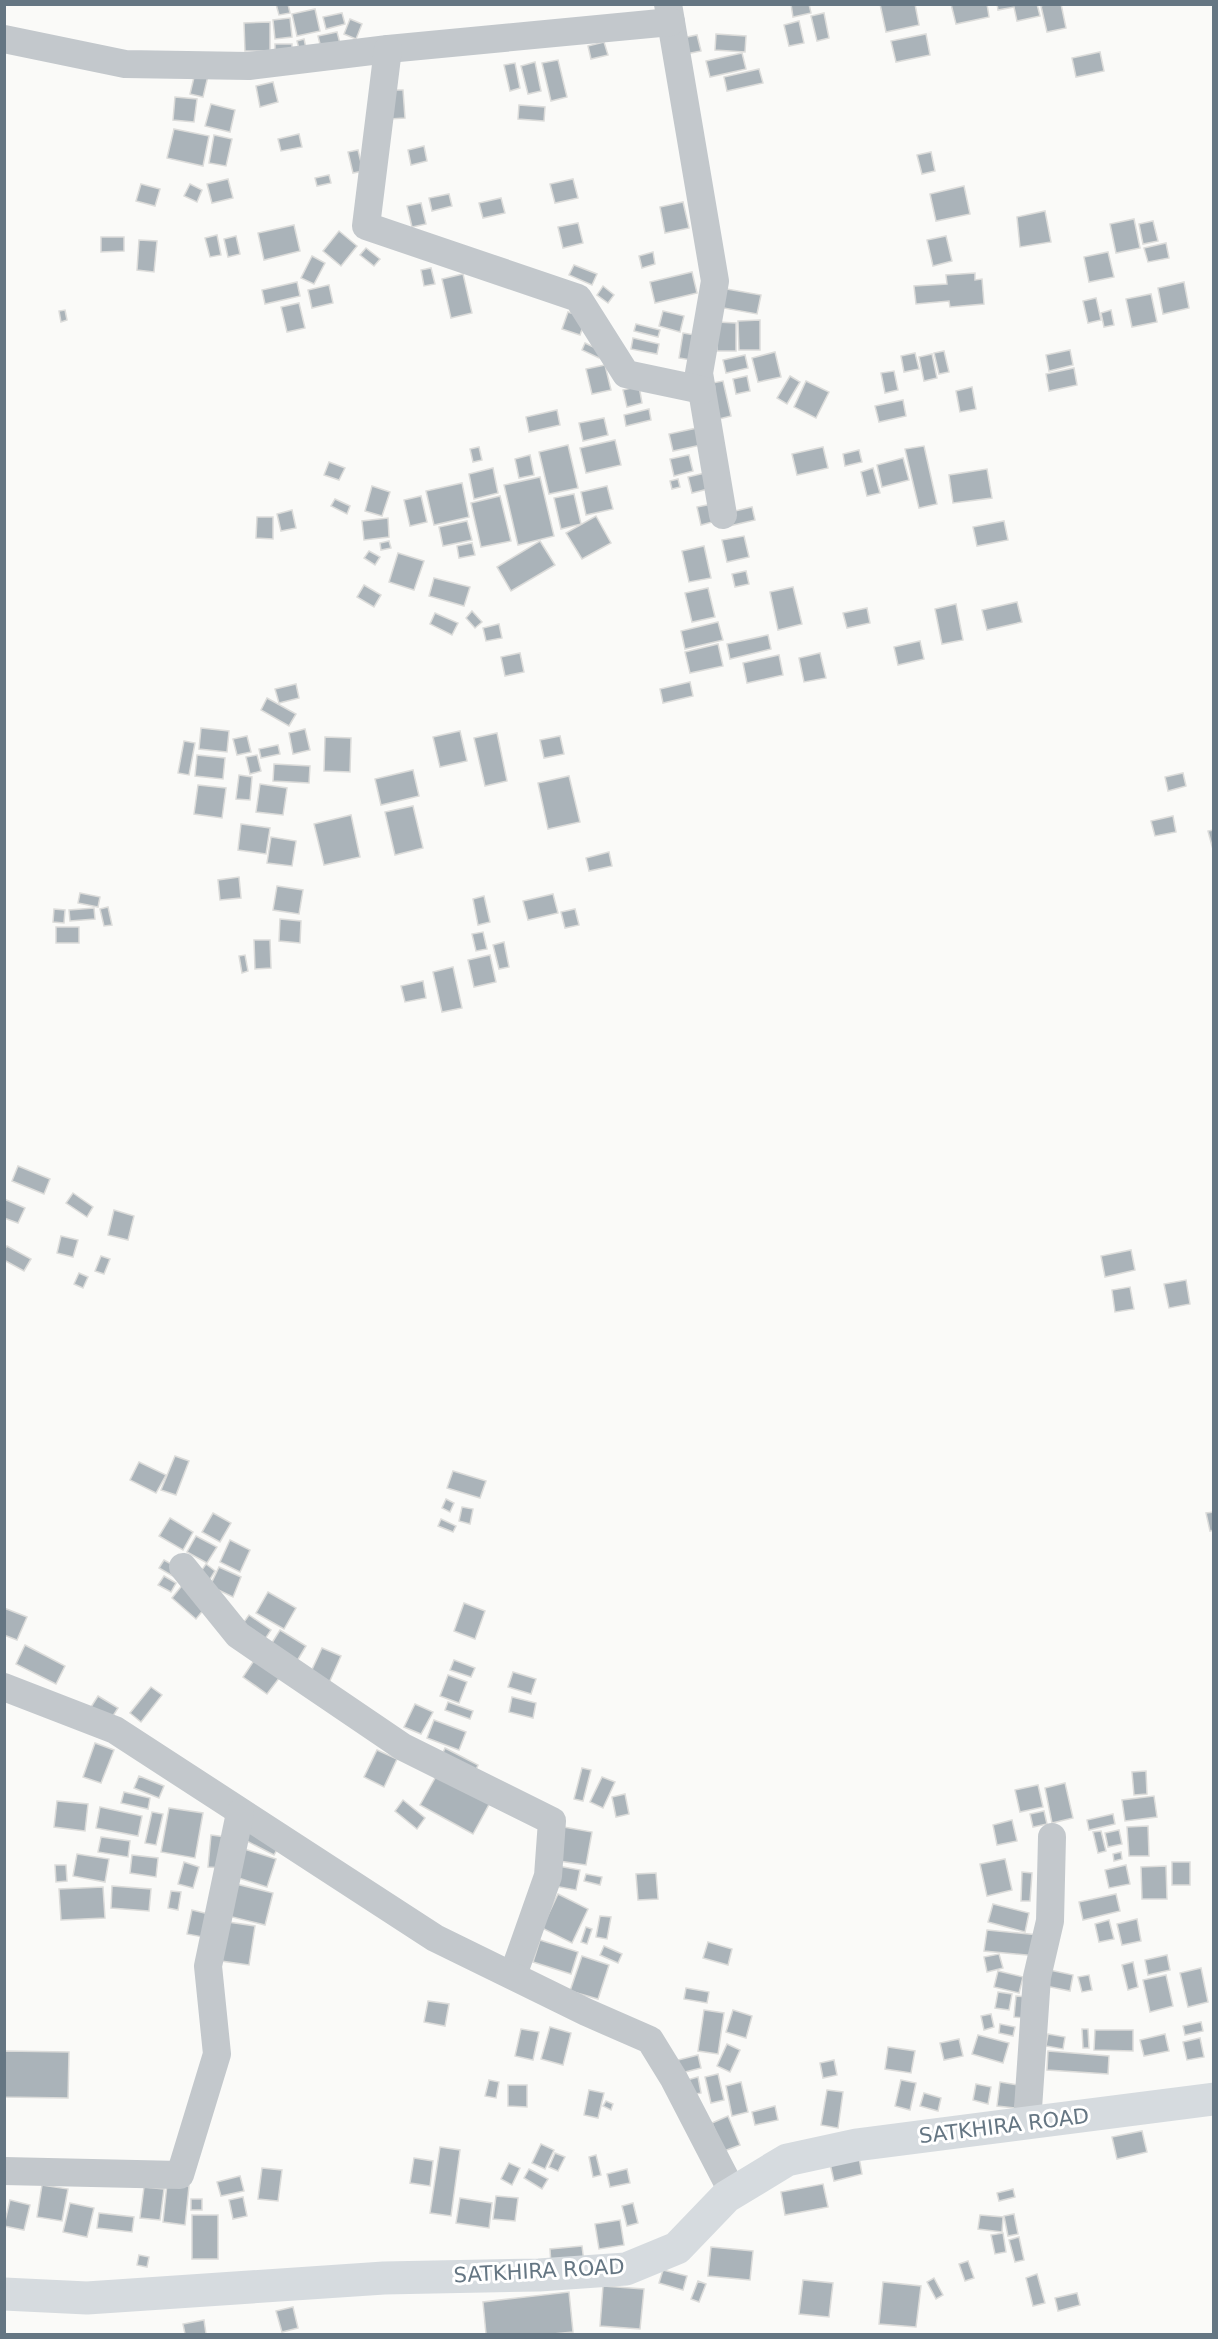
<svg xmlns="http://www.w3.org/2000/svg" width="1218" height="2339" viewBox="0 0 1218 2339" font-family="'DejaVu Sans',sans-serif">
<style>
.building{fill:#aab3b9;stroke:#dcdcda;stroke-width:1.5}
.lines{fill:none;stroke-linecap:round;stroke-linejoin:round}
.minor{stroke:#c3c8cc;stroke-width:28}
.major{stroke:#d6dbdf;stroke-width:33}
.labels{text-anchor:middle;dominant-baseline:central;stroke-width:6;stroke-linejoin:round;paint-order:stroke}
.street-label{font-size:21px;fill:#657683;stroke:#fff}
</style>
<rect width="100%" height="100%" fill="#fafaf8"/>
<g class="building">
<polygon points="276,4 288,4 290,13 279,15"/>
<polygon points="791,4 809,4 811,13 793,17"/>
<polygon points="880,4 915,4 919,25 886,32"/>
<polygon points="951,4 987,4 989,17 956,24"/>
<polygon points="997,4 1037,4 1040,16 1017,21 1014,7 998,10"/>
<polygon points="1047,4 1061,4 1066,28 1047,32 1041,6"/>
<polygon points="315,9 320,31 297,36 292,14"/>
<polygon points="342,13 345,24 326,29 323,17"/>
<polygon points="824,13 829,38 817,41 811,16"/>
<polygon points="290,18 292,37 275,39 273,20"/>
<polygon points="350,19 362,24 356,39 344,34"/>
<polygon points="799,21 804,43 789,46 784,25"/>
<polygon points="270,22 270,51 245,51 244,23"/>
<polygon points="337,32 341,47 322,52 318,36"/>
<polygon points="716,34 746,36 745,52 715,50"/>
<polygon points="926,34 930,55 896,62 891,41"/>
<polygon points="697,35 701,51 686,54 682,38"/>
<polygon points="304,39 307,52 300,53 297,41"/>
<polygon points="604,42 608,55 591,59 588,46"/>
<polygon points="275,44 292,44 292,53 275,54"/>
<polygon points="1100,52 1104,71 1076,77 1072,58"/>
<polygon points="742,53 746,69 710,77 706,61"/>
<polygon points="558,60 567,97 551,101 542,63"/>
<polygon points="535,62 541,91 528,94 521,66"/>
<polygon points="515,63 520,88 510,91 504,65"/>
<polygon points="759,69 763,83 727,91 724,77"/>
<polygon points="195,73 208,76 203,97 190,94"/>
<polygon points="273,82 278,102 260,107 256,86"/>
<polygon points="387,90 403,90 405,118 389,119"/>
<polygon points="175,97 197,99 194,122 173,120"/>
<polygon points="211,104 235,110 230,132 205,126"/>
<polygon points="519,105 545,107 544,121 518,119"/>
<polygon points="174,129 209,136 203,166 167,158"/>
<polygon points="299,134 302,147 281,151 278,139"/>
<polygon points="214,135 232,139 226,166 209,163"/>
<polygon points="424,146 427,161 411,165 408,150"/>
<polygon points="358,150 363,171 353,173 348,152"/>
<polygon points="931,152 935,171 922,174 917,155"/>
<polygon points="329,175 331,183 317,186 315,178"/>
<polygon points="228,179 233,198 212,203 207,184"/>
<polygon points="573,179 578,198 555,203 550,184"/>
<polygon points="141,184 160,189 155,206 136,201"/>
<polygon points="190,184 202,190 197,202 184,196"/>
<polygon points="964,186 970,214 936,221 930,194"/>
<polygon points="449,194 452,206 432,211 429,198"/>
<polygon points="501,198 505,213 483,218 479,203"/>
<polygon points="683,202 689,228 665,233 660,207"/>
<polygon points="421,203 426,224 412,227 407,206"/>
<polygon points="1045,211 1051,242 1020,247 1017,217"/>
<polygon points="1134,219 1140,248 1116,253 1110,224"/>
<polygon points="1153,221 1158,241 1143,244 1139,224"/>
<polygon points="578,223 583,243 563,248 558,227"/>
<polygon points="294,225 300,251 264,260 258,233"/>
<polygon points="339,231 357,246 341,266 323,251"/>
<polygon points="217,235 221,255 210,257 205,238"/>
<polygon points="236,236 240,254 228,257 224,239"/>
<polygon points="946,236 952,261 933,266 927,240"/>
<polygon points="101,237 124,237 124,251 101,252"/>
<polygon points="139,240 157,241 154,272 137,270"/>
<polygon points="1166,243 1169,258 1148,262 1144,248"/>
<polygon points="366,248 380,259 374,266 360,255"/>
<polygon points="653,252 655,264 642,268 639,256"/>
<polygon points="1108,252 1114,277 1089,282 1084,257"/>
<polygon points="312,256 325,263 314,284 301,278"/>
<polygon points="574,265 597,274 592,285 569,275"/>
<polygon points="431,268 435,284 424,286 421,270"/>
<polygon points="692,272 697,293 655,303 650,282"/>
<polygon points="975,273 975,280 982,279 984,304 950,307 949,301 916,304 914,286 947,284 946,275"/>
<polygon points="463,274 472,313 451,318 442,279"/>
<polygon points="297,282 300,296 265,304 262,290"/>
<polygon points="1184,282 1189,308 1163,314 1158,288"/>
<polygon points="329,285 333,303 312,308 308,290"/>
<polygon points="603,286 614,295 608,303 597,295"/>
<polygon points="721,288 761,295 757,314 718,307"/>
<polygon points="1151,294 1157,322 1132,327 1126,299"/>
<polygon points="1096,298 1101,320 1088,323 1083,301"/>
<polygon points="299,303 305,328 287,332 281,307"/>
<polygon points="65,310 67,320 61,322 59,311"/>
<polygon points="1111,310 1114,325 1104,327 1101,313"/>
<polygon points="663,311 684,316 680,332 659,326"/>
<polygon points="568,312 586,318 580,335 562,329"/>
<polygon points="760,320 760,350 739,350 738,321"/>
<polygon points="717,322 736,323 736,351 717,351"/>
<polygon points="636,324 660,330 658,337 634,331"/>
<polygon points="683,333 695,335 691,360 679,358"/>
<polygon points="633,338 659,344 657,354 631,349"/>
<polygon points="585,343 602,351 599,358 582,350"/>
<polygon points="1070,350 1073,365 1049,371 1046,355"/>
<polygon points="944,351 949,372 939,374 934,353"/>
<polygon points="775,352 781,377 758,382 752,358"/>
<polygon points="915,353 919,369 904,372 901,356"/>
<polygon points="932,354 937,378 924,381 919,357"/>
<polygon points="745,355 748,368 726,373 723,360"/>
<polygon points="605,365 611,390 592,394 586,369"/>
<polygon points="1074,368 1077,385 1049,391 1046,374"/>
<polygon points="894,371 898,390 885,393 881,373"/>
<polygon points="747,376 750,391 736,394 733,379"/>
<polygon points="790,376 800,382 787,404 777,398"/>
<polygon points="723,381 731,416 715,420 707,384"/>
<polygon points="806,381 829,392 816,418 794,407"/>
<polygon points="639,386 642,403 627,407 623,390"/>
<polygon points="972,387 976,409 960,412 956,391"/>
<polygon points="903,400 906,416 879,422 875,406"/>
<polygon points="649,409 651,420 626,426 624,415"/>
<polygon points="557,410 560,425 529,432 526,417"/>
<polygon points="604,418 608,435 583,441 579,423"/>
<polygon points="697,428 701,445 673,451 669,434"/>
<polygon points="615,440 621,465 586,473 580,448"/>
<polygon points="568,445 578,488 549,494 539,452"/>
<polygon points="924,446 937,504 919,508 905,449"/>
<polygon points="479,447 482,460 473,462 470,449"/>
<polygon points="823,447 828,468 797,475 792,454"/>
<polygon points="859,450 862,462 845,466 843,454"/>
<polygon points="530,455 534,475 519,478 515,459"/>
<polygon points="689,455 693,471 674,476 670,459"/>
<polygon points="903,458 909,480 882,487 877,465"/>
<polygon points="329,462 345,468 339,480 324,475"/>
<polygon points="493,468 498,493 474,499 469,474"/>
<polygon points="873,468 880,493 867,496 861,472"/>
<polygon points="987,469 992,498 953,503 949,475"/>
<polygon points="709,472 712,488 692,493 688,477"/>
<polygon points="540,477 554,536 518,545 504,485"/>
<polygon points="678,479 680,487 672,489 670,481"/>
<polygon points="462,483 469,517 434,525 426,491"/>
<polygon points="372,486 390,492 382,516 365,511"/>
<polygon points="607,486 613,509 586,515 581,492"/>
<polygon points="574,494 581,524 561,529 554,498"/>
<polygon points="421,496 427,522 410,526 404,500"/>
<polygon points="500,496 511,541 481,547 471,503"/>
<polygon points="335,499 350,506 347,514 331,506"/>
<polygon points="712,504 716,521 701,525 697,507"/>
<polygon points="752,507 755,520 725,527 722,514"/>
<polygon points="292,510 296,528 281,531 277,514"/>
<polygon points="596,516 611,543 582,559 566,533"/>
<polygon points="257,517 273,517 273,539 256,538"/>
<polygon points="388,518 389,537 364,540 362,521"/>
<polygon points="467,521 472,540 443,546 439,527"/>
<polygon points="1004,521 1008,540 977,546 973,527"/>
<polygon points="744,536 749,557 727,562 722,540"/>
<polygon points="389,541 391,548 381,550 380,543"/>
<polygon points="540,541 555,565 511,591 497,567"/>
<polygon points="472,543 475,555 459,558 457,546"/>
<polygon points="704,546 711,578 689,582 682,551"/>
<polygon points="369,551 380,557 375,565 364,558"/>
<polygon points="398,553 424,561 414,590 389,582"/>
<polygon points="746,571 749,584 735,587 732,574"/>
<polygon points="434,578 470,587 464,606 429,596"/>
<polygon points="364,585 381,595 374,607 357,597"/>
<polygon points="793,587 802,624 778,630 770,592"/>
<polygon points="708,588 715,617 692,622 685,593"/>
<polygon points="1017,602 1022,622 987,630 982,610"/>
<polygon points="956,604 963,640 942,644 935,609"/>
<polygon points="867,608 870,623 847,628 843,613"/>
<polygon points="472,611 482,622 475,628 466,618"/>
<polygon points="435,613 458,623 452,635 430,624"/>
<polygon points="718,622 723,640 685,649 681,631"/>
<polygon points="499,624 502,638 486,641 483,628"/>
<polygon points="768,635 771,649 730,659 727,644"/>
<polygon points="920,641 924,659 898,665 894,647"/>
<polygon points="718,644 723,666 690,673 685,652"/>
<polygon points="520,653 524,672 505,676 501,657"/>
<polygon points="820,653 826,678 804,682 799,658"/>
<polygon points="779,655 783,675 747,683 743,663"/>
<polygon points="690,682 693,696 663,703 660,689"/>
<polygon points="296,684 299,698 279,703 275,689"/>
<polygon points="267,698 296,714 289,726 261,710"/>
<polygon points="201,728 229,731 227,752 199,749"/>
<polygon points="305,729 310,750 293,754 289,733"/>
<polygon points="460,731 467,761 440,767 433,737"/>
<polygon points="497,733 507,781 485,786 474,738"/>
<polygon points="247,736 251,752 237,755 233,739"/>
<polygon points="560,736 564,754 544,758 540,740"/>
<polygon points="325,737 351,738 350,772 324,771"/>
<polygon points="184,741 195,743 189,775 178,773"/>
<polygon points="278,745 280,754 261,758 259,749"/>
<polygon points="197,755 225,758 223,779 195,776"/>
<polygon points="257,755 261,771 250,774 246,757"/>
<polygon points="274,764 310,766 309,783 273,781"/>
<polygon points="413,770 419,796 381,805 375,779"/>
<polygon points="1183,773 1186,786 1168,791 1165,777"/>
<polygon points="239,775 252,777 250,800 236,799"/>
<polygon points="569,776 580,822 548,829 538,783"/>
<polygon points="260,784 287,788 283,815 256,812"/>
<polygon points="198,785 226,788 222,818 194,814"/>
<polygon points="413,806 423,848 395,855 385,812"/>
<polygon points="351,815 360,857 324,865 314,824"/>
<polygon points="1173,816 1176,832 1155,836 1151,821"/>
<polygon points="241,824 270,828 266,854 238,850"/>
<polygon points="1214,830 1214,853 1208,831"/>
<polygon points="271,837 296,841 292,866 267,863"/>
<polygon points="609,852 612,866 589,871 586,858"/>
<polygon points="239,877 241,898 220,900 218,880"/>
<polygon points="277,886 303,890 299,914 273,910"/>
<polygon points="80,893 100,897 98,907 78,903"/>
<polygon points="553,894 558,913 528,920 523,901"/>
<polygon points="484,896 490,922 478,925 473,899"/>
<polygon points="108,907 112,925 104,926 100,909"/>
<polygon points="94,908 95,919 70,921 69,910"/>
<polygon points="54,909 65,910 64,923 53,922"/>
<polygon points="575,909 579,925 565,928 561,912"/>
<polygon points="280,919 301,921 300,943 279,941"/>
<rect x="56" y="927" width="23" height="16"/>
<polygon points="483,932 487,949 476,951 472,934"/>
<polygon points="254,940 270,940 271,968 255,969"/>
<polygon points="504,942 509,967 499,969 493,945"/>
<polygon points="245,955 248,971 242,973 239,956"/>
<polygon points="490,955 496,982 474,987 468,960"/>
<polygon points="453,967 462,1008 442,1012 433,972"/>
<polygon points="423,981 426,998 405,1002 401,986"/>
<polygon points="18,1166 50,1179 44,1194 12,1181"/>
<polygon points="73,1193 93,1207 87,1217 66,1203"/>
<polygon points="4,1199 25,1208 18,1223 4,1218"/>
<polygon points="114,1210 134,1216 128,1240 108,1235"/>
<polygon points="61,1236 78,1240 73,1257 57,1253"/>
<polygon points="7,1246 31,1259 24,1271 4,1260 4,1250"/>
<polygon points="1131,1250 1135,1270 1105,1277 1101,1256"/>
<polygon points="101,1256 110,1259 104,1274 95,1271"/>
<polygon points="79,1273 88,1277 83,1288 74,1284"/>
<polygon points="1186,1280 1190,1304 1169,1308 1164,1284"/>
<polygon points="1130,1287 1134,1309 1115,1312 1112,1290"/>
<polygon points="175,1456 189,1461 176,1495 161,1490"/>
<polygon points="139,1462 166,1475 156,1493 130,1480"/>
<polygon points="453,1471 486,1481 480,1498 447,1488"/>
<polygon points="446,1499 454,1503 450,1512 442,1508"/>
<polygon points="462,1507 473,1509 470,1524 459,1521"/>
<polygon points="1214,1512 1214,1530 1210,1531 1206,1513"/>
<polygon points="213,1513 231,1523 220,1542 202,1532"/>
<polygon points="170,1518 193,1532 183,1550 159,1536"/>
<polygon points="441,1519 456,1526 453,1532 438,1526"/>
<polygon points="196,1536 217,1547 207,1563 187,1552"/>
<polygon points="230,1540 250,1550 240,1572 220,1562"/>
<polygon points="164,1560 182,1570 178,1579 159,1568"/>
<polygon points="206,1564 215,1571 209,1581 199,1574"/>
<polygon points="219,1567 241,1577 233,1597 210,1586"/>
<polygon points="164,1576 176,1583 171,1592 158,1585"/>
<polygon points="184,1583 209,1603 196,1619 172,1598"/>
<polygon points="268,1592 296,1608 284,1629 256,1613"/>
<polygon points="464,1603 485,1611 475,1639 454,1631"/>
<polygon points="4,1608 27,1617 17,1640 4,1635"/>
<polygon points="249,1615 271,1630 263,1642 241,1626"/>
<polygon points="280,1630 306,1646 297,1661 270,1646"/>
<polygon points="25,1645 65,1666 56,1684 16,1664"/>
<polygon points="322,1648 341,1656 328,1685 309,1676"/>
<polygon points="255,1659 280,1677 267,1694 243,1677"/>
<polygon points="454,1660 475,1668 471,1677 450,1670"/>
<polygon points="513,1672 536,1679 531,1694 508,1687"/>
<polygon points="448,1675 467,1682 459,1703 440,1696"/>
<polygon points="151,1687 162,1695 141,1722 130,1713"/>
<polygon points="98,1696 118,1708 111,1719 91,1707"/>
<polygon points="512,1697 536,1703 533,1718 509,1712"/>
<polygon points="448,1702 473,1711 470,1719 445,1710"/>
<polygon points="415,1704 433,1712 421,1734 404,1727"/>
<polygon points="434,1720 466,1732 459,1750 427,1738"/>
<polygon points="95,1743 114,1750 101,1783 83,1777"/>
<polygon points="445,1748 478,1765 475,1772 442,1755"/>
<polygon points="377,1750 397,1759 384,1787 364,1777"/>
<polygon points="582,1768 591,1770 583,1801 574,1799"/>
<polygon points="439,1771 492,1799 473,1834 420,1805"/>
<polygon points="1146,1771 1147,1794 1134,1795 1132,1772"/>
<polygon points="139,1776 164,1786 159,1798 134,1788"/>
<polygon points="602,1777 615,1782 603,1808 590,1802"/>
<polygon points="1065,1783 1073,1818 1052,1823 1045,1788"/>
<polygon points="1038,1785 1043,1807 1020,1812 1015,1790"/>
<polygon points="124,1792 150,1798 148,1809 121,1803"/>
<polygon points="625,1794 629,1814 616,1817 612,1797"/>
<polygon points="1154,1796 1157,1817 1125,1821 1122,1800"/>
<polygon points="403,1800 425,1818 417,1829 395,1811"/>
<polygon points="57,1801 88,1804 85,1831 54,1827"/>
<polygon points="100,1807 142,1816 138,1836 96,1828"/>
<polygon points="169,1808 203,1813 195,1858 161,1852"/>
<polygon points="1044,1811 1047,1824 1033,1827 1030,1814"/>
<polygon points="152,1812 163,1814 156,1845 145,1843"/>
<polygon points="1113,1814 1115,1824 1089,1830 1087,1820"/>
<polygon points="1012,1820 1017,1841 997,1845 993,1825"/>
<polygon points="558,1826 592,1832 586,1865 552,1860"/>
<polygon points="1148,1826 1149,1856 1129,1856 1127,1827"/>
<polygon points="246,1829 279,1846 274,1855 241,1838"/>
<polygon points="1119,1830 1122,1844 1108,1847 1105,1833"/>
<polygon points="1101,1831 1106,1851 1098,1853 1093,1832"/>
<polygon points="211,1835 226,1837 224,1868 208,1867"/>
<polygon points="101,1837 130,1841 128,1857 98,1852"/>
<polygon points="238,1847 276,1859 267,1887 229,1875"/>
<polygon points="1121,1852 1122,1859 1114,1861 1113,1854"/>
<polygon points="77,1854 109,1859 105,1882 73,1876"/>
<polygon points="132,1855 158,1858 156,1877 130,1873"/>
<polygon points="1005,1859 1012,1890 987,1896 980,1864"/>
<polygon points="184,1862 199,1867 193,1888 178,1884"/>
<rect x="1172" y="1862" width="18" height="23"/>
<polygon points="55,1865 66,1865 67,1881 56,1882"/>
<polygon points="1126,1865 1130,1884 1109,1888 1105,1870"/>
<polygon points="558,1866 580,1870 576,1890 554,1886"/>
<polygon points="1166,1866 1167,1899 1142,1899 1141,1867"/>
<polygon points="1022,1872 1032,1873 1030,1901 1021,1901"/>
<polygon points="656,1873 658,1899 638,1900 636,1874"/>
<polygon points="586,1874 602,1877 600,1885 584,1881"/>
<polygon points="232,1883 273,1893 265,1925 224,1915"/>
<polygon points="112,1886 151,1889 149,1911 111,1908"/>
<polygon points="103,1887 105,1918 61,1920 59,1889"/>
<polygon points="171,1891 181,1892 178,1910 168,1908"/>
<polygon points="558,1894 588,1909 572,1943 542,1928"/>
<polygon points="1116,1894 1120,1911 1083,1920 1079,1902"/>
<polygon points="993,1904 1029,1913 1025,1932 988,1922"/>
<polygon points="192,1910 213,1915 208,1938 187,1934"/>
<polygon points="600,1916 611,1917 607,1939 596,1937"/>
<polygon points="1137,1919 1141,1941 1122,1945 1117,1924"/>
<polygon points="1109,1920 1114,1939 1099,1942 1095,1924"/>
<polygon points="221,1921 255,1926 249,1965 214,1960"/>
<polygon points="586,1927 592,1929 587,1944 581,1942"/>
<polygon points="987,1930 1039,1935 1037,1956 984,1951"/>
<polygon points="540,1940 578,1952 571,1974 533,1962"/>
<polygon points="708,1942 732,1949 728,1965 703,1958"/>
<polygon points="604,1946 622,1954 618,1963 600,1955"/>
<polygon points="999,1954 1003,1968 987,1972 984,1957"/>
<polygon points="1167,1955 1170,1970 1148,1975 1145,1960"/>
<polygon points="582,1956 609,1965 598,1999 570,1991"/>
<polygon points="1133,1962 1138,1987 1128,1990 1122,1965"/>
<polygon points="1201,1968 1208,2002 1188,2007 1180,1973"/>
<polygon points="1045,1969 1073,1975 1070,1991 1041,1985"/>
<polygon points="998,1971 1023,1977 1019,1993 994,1987"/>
<polygon points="1089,1975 1092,1990 1082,1992 1078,1977"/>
<polygon points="1166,1975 1173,2006 1150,2012 1143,1980"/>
<polygon points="686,1988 709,1992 707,2003 684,1999"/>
<polygon points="998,1992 1012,1994 1009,2010 995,2008"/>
<polygon points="1016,1996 1028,1997 1027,2018 1014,2017"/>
<polygon points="428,2001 449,2004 445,2026 424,2022"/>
<polygon points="704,2010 724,2013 718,2054 698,2051"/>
<polygon points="733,2010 752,2016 746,2038 726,2032"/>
<polygon points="991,2014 994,2027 984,2030 981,2016"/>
<polygon points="1201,2022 1203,2031 1185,2035 1183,2026"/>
<polygon points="1000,2024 1015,2027 1013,2036 999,2033"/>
<polygon points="550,2027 571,2033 563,2065 541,2059"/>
<polygon points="521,2029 539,2032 533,2060 515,2056"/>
<polygon points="1082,2029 1088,2029 1089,2048 1083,2048"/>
<polygon points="1095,2030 1133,2030 1133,2051 1094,2050"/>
<polygon points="1048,2034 1065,2037 1063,2049 1046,2046"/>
<polygon points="1165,2034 1169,2051 1144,2056 1140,2040"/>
<polygon points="978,2035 1009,2043 1003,2063 972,2054"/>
<polygon points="1200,2038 1204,2057 1187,2060 1183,2042"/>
<polygon points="959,2039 963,2056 944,2060 940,2043"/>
<polygon points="727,2044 740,2050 730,2072 717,2066"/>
<polygon points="888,2047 915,2051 911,2073 885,2069"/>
<polygon points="5,2051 69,2052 68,2098 4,2097"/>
<polygon points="1048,2051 1109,2056 1108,2074 1047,2070"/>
<polygon points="698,2055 701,2068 681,2073 678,2060"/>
<polygon points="834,2060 837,2075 823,2078 820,2063"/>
<polygon points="718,2074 724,2100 711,2103 705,2077"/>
<polygon points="698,2077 701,2093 691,2095 687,2080"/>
<polygon points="489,2080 499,2082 496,2098 485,2096"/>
<polygon points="901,2080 916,2083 910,2110 895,2106"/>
<polygon points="741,2082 748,2112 732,2116 726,2086"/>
<polygon points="1000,2082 1018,2085 1015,2108 997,2106"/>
<polygon points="976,2084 991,2087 988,2104 973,2100"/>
<polygon points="508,2085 527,2085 527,2107 508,2106"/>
<polygon points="589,2090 604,2093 598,2118 584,2115"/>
<polygon points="827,2090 843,2092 838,2128 821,2125"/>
<polygon points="924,2093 941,2098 938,2111 920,2106"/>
<polygon points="606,2101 613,2104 611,2110 603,2106"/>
<polygon points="775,2106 778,2120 755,2125 752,2112"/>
<polygon points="728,2116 740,2145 724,2151 712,2123"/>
<polygon points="1142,2131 1147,2152 1117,2159 1112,2137"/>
<polygon points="541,2144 554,2150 545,2169 532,2163"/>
<polygon points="440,2147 460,2150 451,2216 430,2213"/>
<polygon points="858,2152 862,2174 834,2181 829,2159"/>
<polygon points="555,2153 565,2157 558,2171 549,2167"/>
<polygon points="596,2155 601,2175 593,2177 589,2157"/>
<polygon points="414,2158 433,2161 430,2186 410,2183"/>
<polygon points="509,2163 520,2168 512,2185 501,2179"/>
<polygon points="262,2168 282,2170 278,2201 258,2199"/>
<polygon points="529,2169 548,2179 542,2189 524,2178"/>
<polygon points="627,2169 630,2183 610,2187 607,2174"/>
<polygon points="240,2176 244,2191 221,2196 217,2182"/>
<polygon points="167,2184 189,2186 185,2225 163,2222"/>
<polygon points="823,2184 828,2207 785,2215 781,2192"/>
<polygon points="42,2185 68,2189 62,2221 37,2217"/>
<polygon points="144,2187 164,2189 160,2220 140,2218"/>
<polygon points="1013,2189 1015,2197 999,2201 997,2193"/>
<polygon points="496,2196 518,2198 515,2221 493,2219"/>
<polygon points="243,2197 247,2216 233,2219 229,2200"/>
<polygon points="460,2198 492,2203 489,2228 456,2223"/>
<rect x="191" y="2199" width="11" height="11"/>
<polygon points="10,2200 30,2205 24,2230 4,2226"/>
<polygon points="70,2203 94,2208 87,2237 63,2232"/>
<polygon points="633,2203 638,2223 627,2226 622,2206"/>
<polygon points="99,2213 134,2217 132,2232 97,2228"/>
<polygon points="1014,2214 1018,2234 1008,2236 1004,2216"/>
<rect x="192" y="2215" width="26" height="44"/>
<polygon points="980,2215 1003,2217 1002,2232 978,2229"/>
<polygon points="620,2220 624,2245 599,2249 595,2224"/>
<polygon points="1003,2233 1006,2252 995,2254 991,2235"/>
<polygon points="1019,2237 1024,2260 1015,2262 1009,2240"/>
<polygon points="582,2246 584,2262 551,2265 550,2249"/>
<polygon points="711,2247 753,2251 750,2280 708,2276"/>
<polygon points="139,2255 149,2257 147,2267 137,2265"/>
<polygon points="968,2261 974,2278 965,2281 959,2264"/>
<polygon points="663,2270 687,2276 683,2290 659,2283"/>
<polygon points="1037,2274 1045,2303 1033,2306 1026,2278"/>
<polygon points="934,2278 943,2295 936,2299 927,2282"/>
<polygon points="803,2280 833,2283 829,2317 799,2314"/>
<polygon points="698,2281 706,2284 699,2302 691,2299"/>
<polygon points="883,2282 921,2286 916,2327 879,2324"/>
<polygon points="603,2286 644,2289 640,2329 600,2326"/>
<polygon points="569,2292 573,2332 553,2334 486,2334 483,2302"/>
<polygon points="1077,2293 1080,2305 1058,2311 1055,2298"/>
<polygon points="293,2307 298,2328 282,2332 276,2311"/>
<polygon points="204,2320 206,2334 185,2334 183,2324"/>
</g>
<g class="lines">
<g class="minor">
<polyline points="668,4 715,281 699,373 723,515"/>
<polyline points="4,39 125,64 249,66 388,49 671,22"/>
<polyline points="388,49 366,226 578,298 626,374 702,390"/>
<polyline points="183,1567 238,1635 403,1747 552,1821 548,1876 513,1975"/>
<polyline points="4,1687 115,1730 435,1938 586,2012 650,2040 674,2079 733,2193"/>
<polyline points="1027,2123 1037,1977 1050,1921 1052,1837"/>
<polyline points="4,2171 180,2175 217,2054 208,1966 240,1813"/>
</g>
<polyline class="major" points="4,2294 87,2298 384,2278 539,2275 626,2269 677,2248 726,2197 787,2160 856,2145 1214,2099"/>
</g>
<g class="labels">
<g class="street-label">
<text transform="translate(1004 2126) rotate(-7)">SATKHIRA ROAD</text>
<text transform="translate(539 2271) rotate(-3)">SATKHIRA ROAD</text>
</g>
</g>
<rect width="1218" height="2339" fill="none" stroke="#657683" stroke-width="12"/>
</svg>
